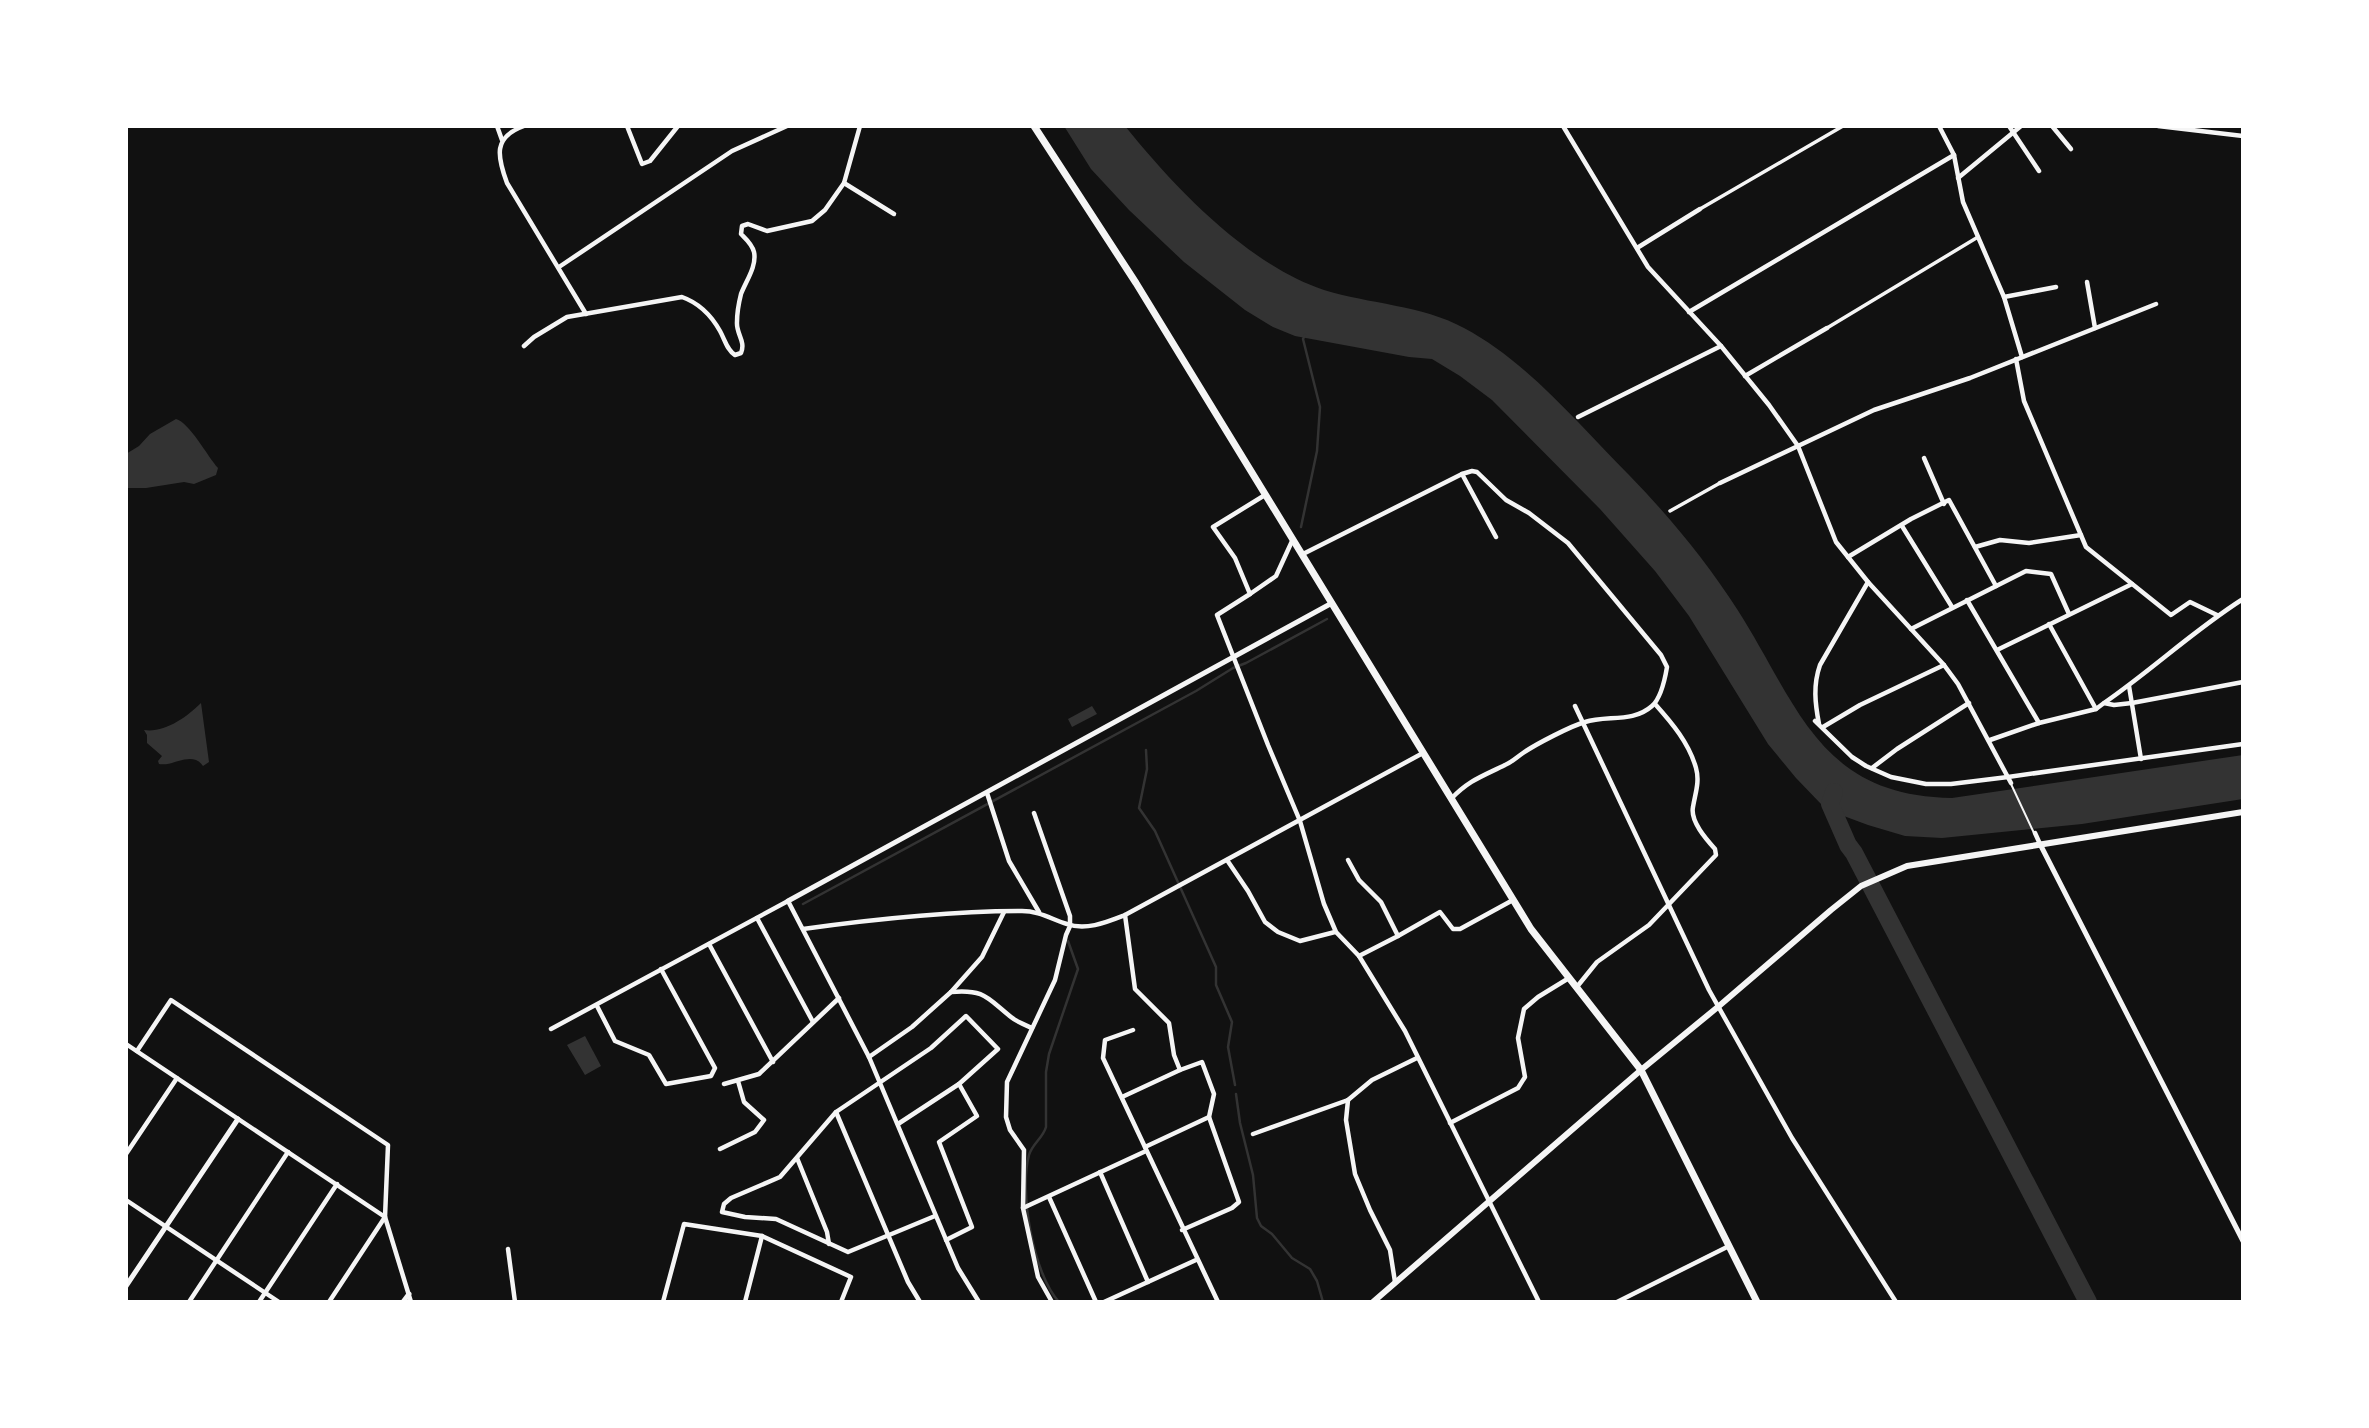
<svg xmlns="http://www.w3.org/2000/svg" width="2369" height="1428" viewBox="0 0 2369 1428" font-family="'Playfair Display',serif">
<style>
.water{fill:#333}
.lines{fill:none;stroke-linecap:round;stroke-linejoin:round}
.stream{stroke:#333;stroke-width:2.5}
.river{stroke:#333;stroke-width:18}
.service{stroke:#f5f5f5;stroke-width:2}
.pedestrian{stroke:#f5f5f5;stroke-width:3.5}
.minor{stroke:#f5f5f5;stroke-width:4.5}
.tertiary{stroke:#f5f5f5;stroke-width:5}
.secondary{stroke:#f5f5f5;stroke-width:6}
.primary{stroke:#f5f5f5;stroke-width:7}
</style>
<rect width="100%" height="100%" fill="#111"/>
<g class="water">
<path d="M1064,126H1125C1175,188 1247,264 1324,290C1369,304 1422,305 1464,328C1528,362 1578,424 1629,475C1669,516 1706,561 1737,609C1798,704 1818,796 1952,798L2243,755V799L2082,824L1942,838L1905,836L1868,825L1833,812L1821,804L1796,778L1768,744L1689,616L1655,571L1600,509L1492,400L1460,376L1432,359L1409,357L1295,336L1273,327L1245,310L1184,262L1129,210L1091,169Z"/>
<path d="M176,419C189,422 208,457 218,468L216,475L194,484L184,482L146,488H126V454L139,446L150,434Z"/>
<path d="M201,703L209,762L203,766C192,750 173,767 159,764L158,761L162,756L147,743V735L144,730C164,733 186,718 201,703Z"/>
<polygon points="1092,706 1097,714 1072,727 1068,719"/>
<polygon points="585,1036 601,1066 585,1075 567,1045"/>
</g>
<g class="lines">
<g class="stream">
<polyline points="1301,527 1317,451 1320,407 1303,339 1305,335"/>
<polyline points="1146,750 1147,769 1139,808 1155,831 1216,967 1216,985 1232,1022 1228,1047 1235,1085"/>
<polyline points="803,904 1196,691 1233,668 1246,663 1327,619"/>
<polyline points="1236,1094 1240,1123 1253,1175 1257,1218 1261,1226 1272,1234 1292,1258 1310,1269 1317,1281 1323,1302"/>
<path d="M1059,1302C1033,1274 1019,1191 1029,1155C1032,1144 1043,1138 1046,1127V1072L1049,1054L1078,969L1068,941"/>
</g>
<polyline class="river" points="1834,792 1830,804 1848,845 1854,853 2088,1302"/>
<polyline class="service" points="2011,784 2034,833"/>
<g class="pedestrian">
<polyline points="1700,209 1843,126"/>
<polyline points="1827,328 1978,237"/>
<polyline points="1670,511 1720,483"/>
</g>
<g class="minor">
<polyline points="497,126 502,140"/>
<path d="M524,126C493,137 497,156 507,183L586,314"/>
<polyline points="627,126 642,164 650,161 678,126"/>
<polyline points="1563,126 1648,267 1721,346 1769,405 1798,446 1836,542 1868,582 1944,665 1958,684 2011,783"/>
<polyline points="1939,126 1954,155 1963,202 2004,297 2022,357"/>
<polyline points="2009,126 2039,171"/>
<polyline points="2052,126 2071,149"/>
<polyline points="2158,126 2243,136"/>
<polyline points="1958,178 2021,126"/>
<polyline points="844,183 894,214"/>
<polyline points="1637,248 1700,209"/>
<polyline points="559,267 732,151 787,126"/>
<polyline points="2087,282 2095,328"/>
<polyline points="2004,297 2056,287"/>
<polyline points="1689,312 1954,155"/>
<path d="M524,346L534,337L567,317L682,297C699,303 711,315 720,331C725,340 727,350 735,355L741,353C746,341 736,334 737,322C737,313 739,302 741,294C746,281 757,266 754,252C752,244 746,239 741,234L742,226L748,224L767,231L812,221L825,210L844,183L860,126"/>
<polyline points="2016,359 2024,401 2086,547 2171,615 2190,602 2217,615"/>
<polyline points="1745,376 1827,328"/>
<polyline points="1578,417 1721,346"/>
<polyline points="1924,458 1944,504"/>
<polyline points="1462,474 1496,537"/>
<polyline points="1720,483 1874,410 1970,378 2156,304"/>
<polyline points="1265,495 1213,527 1235,558 1250,594 1217,615 1268,745 1300,821 1324,904 1336,932 1359,956 1405,1031 1539,1302"/>
<polyline points="1902,526 1952,607"/>
<polyline points="1975,547 2000,540 2029,543 2081,535"/>
<path d="M1303,554L1462,474L1472,471L1477,472L1506,500L1529,513L1568,543L1661,655L1667,667C1665,679 1661,698 1652,706C1633,723 1607,715 1585,722C1571,726 1536,744 1523,753C1517,757 1512,762 1505,765C1483,776 1469,780 1451,799"/>
<polyline points="1848,557 1911,519 1949,500 1996,586"/>
<polyline points="1250,594 1276,576 1293,539"/>
<polyline points="1967,600 2039,723"/>
<polyline points="2049,624 2096,709"/>
<polyline points="1911,629 2026,571 2051,574 2069,614"/>
<polyline points="1997,650 2132,584"/>
<polyline points="2129,686 2141,759"/>
<path d="M2104,703C2152,670 2194,630 2243,599"/>
<polyline points="1575,706 1709,990 1792,1138 1896,1302"/>
<polyline points="1815,721 1852,757 1866,766 1891,777 1926,784 1951,784 2008,777 2243,744"/>
<path d="M1819,724C1815,703 1813,685 1820,665L1868,582"/>
<polyline points="1823,727 1860,705 1944,665"/>
<polyline points="1990,740 2039,723 2096,709 2104,703 2114,705 2132,703 2243,682"/>
<polyline points="1872,768 1897,749 1969,703"/>
<polyline points="987,793 1009,861 1039,912"/>
<polyline points="1034,813 1070,916 1070,926 1066,935 1055,980 1007,1082 1006,1117 1010,1130 1024,1150 1023,1208 1038,1277 1052,1302"/>
<polyline points="2035,833 2040,844"/>
<polyline points="1227,860 1248,891 1265,922 1278,932 1300,941 1335,932"/>
<polyline points="1348,860 1359,880 1381,902 1398,936 1359,956"/>
<polyline points="1125,915 1135,989 1169,1023 1174,1055 1180,1070"/>
<polyline points="757,918 813,1022"/>
<path d="M803,929C875,919 949,911 1022,911C1039,911 1051,919 1067,924C1086,931 1107,922 1125,915L1423,753"/>
<polyline points="1398,936 1440,912 1453,929 1460,929 1513,900"/>
<polyline points="709,944 773,1062"/>
<path d="M1576,988L1597,962L1649,925L1716,855L1715,849C1706,839 1690,821 1693,807C1695,794 1700,782 1696,768C1689,743 1672,723 1655,704"/>
<path d="M951,992C985,989 987,998 1011,1017C1017,1022 1025,1025 1032,1028"/>
<polyline points="597,1006 615,1041 649,1055 666,1084 711,1076 715,1068 661,969"/>
<polyline points="551,1029 788,901 869,1057 958,1268 979,1302"/>
<polyline points="1133,1030 1105,1040 1103,1058 1218,1302"/>
<polyline points="126,1044 385,1217 329,1302"/>
<polyline points="137,1051 171,1000 388,1145 385,1217 411,1302"/>
<polyline points="869,1057 912,1027 951,992 982,957 1004,912"/>
<polyline points="724,1084 759,1074 839,998"/>
<polyline points="1122,1097 1180,1070 1202,1062 1214,1094 1209,1117 1239,1202 1232,1208 1182,1230"/>
<polyline points="1348,1100 1346,1120 1355,1174 1370,1210 1390,1250 1395,1282"/>
<polyline points="836,1112 908,1282 920,1302"/>
<polyline points="1450,1123 1518,1088 1525,1077 1518,1038 1524,1009 1538,997 1569,978"/>
<polyline points="898,1124 959,1084 998,1049 966,1016 931,1048 836,1112 780,1177 731,1198 724,1204 722,1212 745,1217 776,1219 848,1252 935,1216"/>
<polyline points="1253,1134 1348,1100 1372,1080 1417,1058"/>
<polyline points="1145,1147 1209,1117"/>
<polyline points="720,1149 755,1132 764,1120 744,1102 738,1081"/>
<polyline points="126,1154 177,1078"/>
<polyline points="797,1158 827,1232 829,1244"/>
<polyline points="1100,1172 1148,1282"/>
<polyline points="1049,1197 1096,1302"/>
<polyline points="126,1200 279,1302"/>
<polyline points="1023,1208 1146,1151"/>
<polyline points="946,1240 972,1227 939,1142 977,1116 959,1084"/>
<polyline points="508,1249 515,1302"/>
<polyline points="189,1302 288,1152"/>
<polyline points="259,1302 337,1184"/>
<polyline points="663,1302 684,1224 762,1236 851,1277 841,1302"/>
<polyline points="745,1302 762,1236"/>
<polyline points="1104,1302 1196,1260"/>
<polyline points="1617,1302 1729,1246"/>
</g>
<g class="tertiary">
<polyline points="2040,844 2243,1241"/>
<polyline points="788,901 1332,603"/>
<polyline points="126,1286 238,1119"/>
<polyline points="403,1302 409,1294"/>
</g>
<polyline class="secondary" points="1373,1302 1641,1070 1719,1006 1831,910 1861,886 1907,866 2243,812"/>
<polyline class="primary" points="1034,126 1136,283 1531,929 1641,1070 1757,1302"/>
</g>
<rect width="2369" height="1428" fill="none" stroke="#ffffff" stroke-width="256"/>
</svg>
